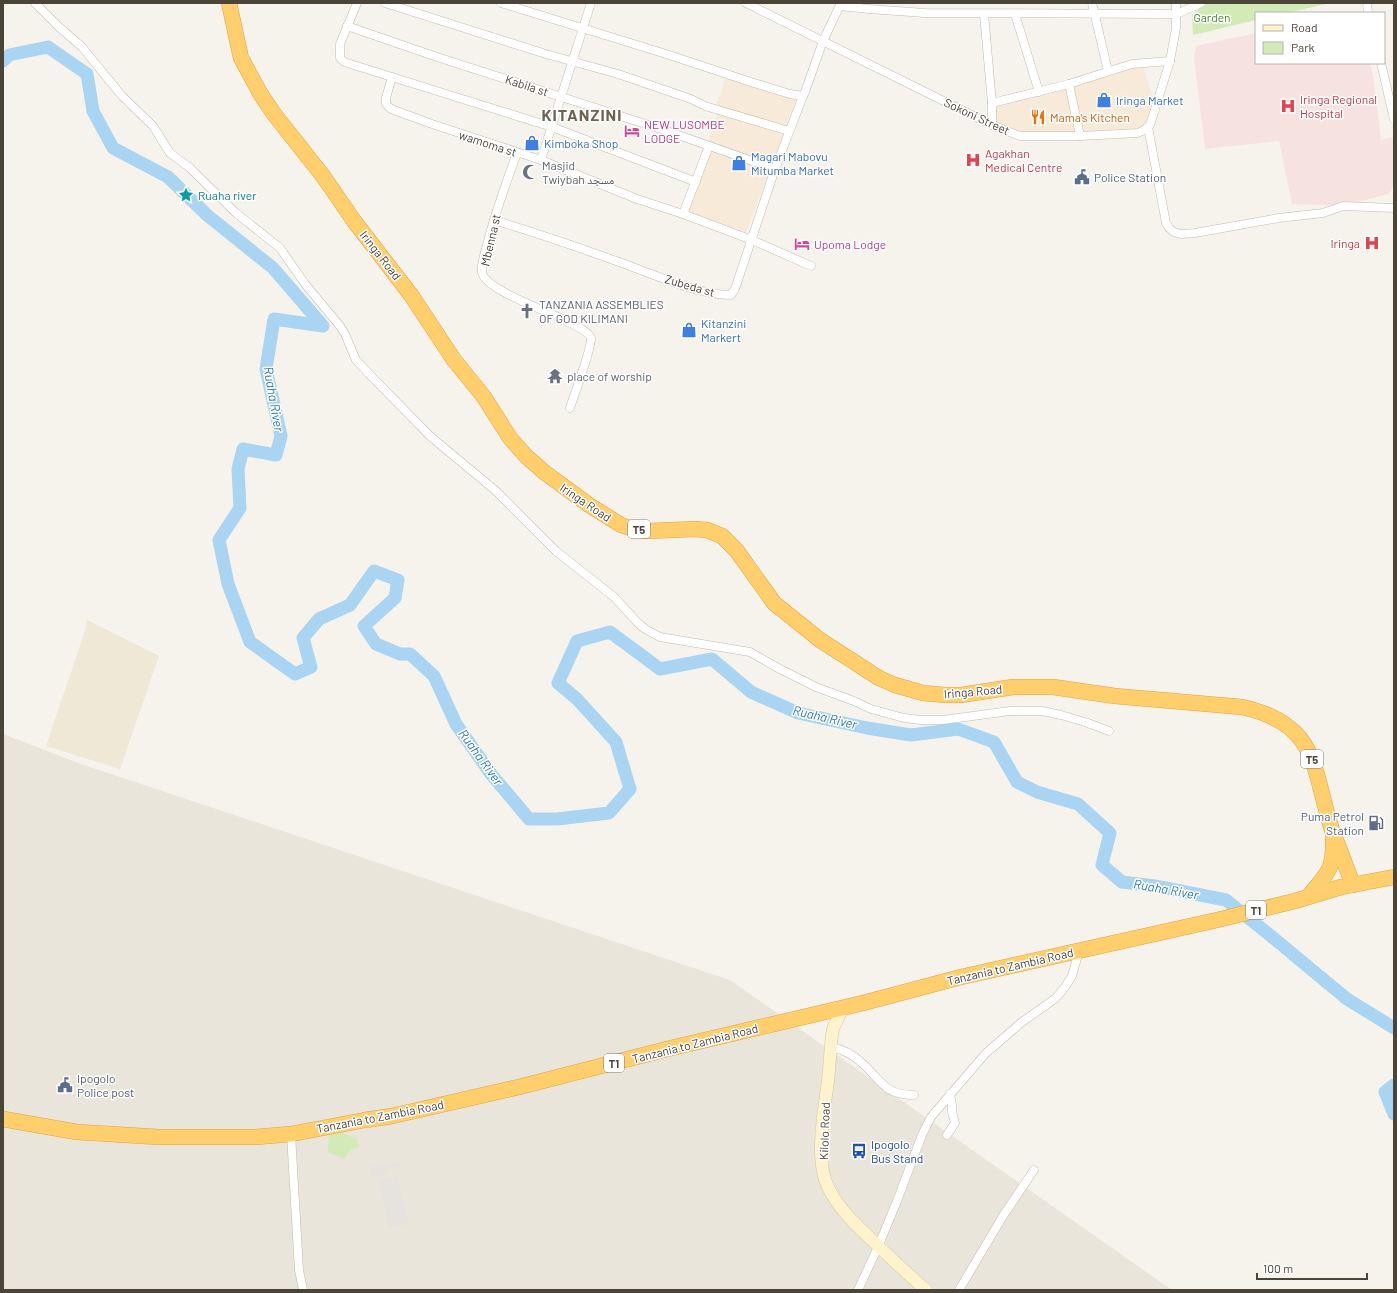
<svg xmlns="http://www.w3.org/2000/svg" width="1397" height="1293" viewBox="0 0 1397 1293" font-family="Barlow,'Noto Naskh Arabic',sans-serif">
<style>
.residential{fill:#eae5da}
.commercial{fill:#f7ead8}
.industrial{fill:#e6e2dd}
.education{fill:#efe8d6}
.medical{fill:#f6e3e0}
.green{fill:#d2eab5}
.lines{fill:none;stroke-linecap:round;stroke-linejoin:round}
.river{stroke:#a9d4f2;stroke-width:13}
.street-casing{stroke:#c2bbae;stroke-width:9}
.secondary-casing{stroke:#d6c79b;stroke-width:13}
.highway-casing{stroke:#e0a43c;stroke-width:16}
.street{stroke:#fff;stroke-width:8}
.secondary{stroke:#fff3cd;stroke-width:12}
.highway{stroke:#ffcf6e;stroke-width:15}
.labels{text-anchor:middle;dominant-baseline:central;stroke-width:3;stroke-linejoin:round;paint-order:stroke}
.shield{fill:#fff;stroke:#817c74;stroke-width:1}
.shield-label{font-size:11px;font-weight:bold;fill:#4b4439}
.park-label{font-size:12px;fill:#4a7f2a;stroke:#fff}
.street-label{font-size:12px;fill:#4b4439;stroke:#fff}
.health-label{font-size:12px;fill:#be3a42;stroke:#fff;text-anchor:start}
.shop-label{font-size:12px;fill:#366cbe;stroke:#fff;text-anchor:start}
.food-label{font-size:12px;fill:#c56008;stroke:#fff;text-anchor:start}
.hotel-label{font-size:12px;fill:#b23c85;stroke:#fff;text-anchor:start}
.worship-label{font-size:12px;fill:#5b616d;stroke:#fff;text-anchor:start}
.service-label{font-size:12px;fill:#4e5e75;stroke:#fff;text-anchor:start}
.culture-label{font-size:12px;fill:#0d838f;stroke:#fff;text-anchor:start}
.transit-label{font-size:12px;fill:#164399;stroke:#fff;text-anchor:start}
.water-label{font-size:13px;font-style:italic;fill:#2e7ab2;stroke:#fff}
.district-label{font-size:16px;font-weight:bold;letter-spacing:1px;fill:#6e6250;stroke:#fff}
</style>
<rect width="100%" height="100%" fill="#f6f3ec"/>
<polygon class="residential" points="3,734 84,765 730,980 1172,1290 3,1290"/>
<g class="commercial">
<polygon points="1141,60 1154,102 1146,126 1125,131 1019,133 995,122 993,104"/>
<polygon points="726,77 798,100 746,232 687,212 717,113 714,111"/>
</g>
<g class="industrial">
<polygon points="399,1161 400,1167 386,1170 387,1174 372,1177 370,1166"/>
<polygon points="398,1176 408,1224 389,1228 378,1180"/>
</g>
<polygon class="education" points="87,620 159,656 120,769 46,746 85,631"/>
<polygon class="medical" points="1256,33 1256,63 1370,63 1373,75 1381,140 1394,137 1394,185 1389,194 1342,206 1292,204 1279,141 1205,149 1194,58 1196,46"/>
<g class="green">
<polygon points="1206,3 1330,3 1287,13 1256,13 1256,20 1193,35 1192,15"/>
<polygon points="329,1132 342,1132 357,1140 359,1147 350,1150 344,1159 328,1152"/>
</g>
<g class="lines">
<g class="river">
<polyline points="3,61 9,55 48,47 87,74 93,111 113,148 168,177 207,215 273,268 323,326 274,319 266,369 281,436 276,455 243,449 238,469 240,508 219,540 228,584 250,642 295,674 311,667 303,638 319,619 350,605 374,571 398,580 395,598 364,626 376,644 400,654 410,654 434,676 456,724 491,774 529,819 557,819 609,813 630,789 616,742 577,699 558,683 577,641 610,632 660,669 712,659 751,692 798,713 867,728 911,735 958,729 994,742 1017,782 1037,792 1078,804 1110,833 1102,865 1122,882 1155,886 1226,900 1271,936 1347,999 1394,1028"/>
<polyline points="1394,1085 1385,1092 1394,1114"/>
</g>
<g class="street-casing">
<g id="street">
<polyline points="35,3 59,27 82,47 122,96 153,126 170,153 190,168 236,213 280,248 305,284 340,326 345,334 356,360 374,379 431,437 496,491 556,551 614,597 637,622 645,629 660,637 750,652 778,668 816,687 854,701 871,709 904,718 921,720 943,720 1010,711 1042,711 1061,715 1085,722 1109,731"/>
<polyline points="357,3 340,44 340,58 344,62 552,127 696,182"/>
<polyline points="385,3 546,54 618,74 691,99 705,106 789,131"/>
<polyline points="501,3 666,54 754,83 790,94 803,96 805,92 823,41 841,3"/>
<polyline points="746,3 992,125 1020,136 1080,136 1138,133 1144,130 1150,125 1170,61 1176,28 1176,3"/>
<polyline points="1092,3 1108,71"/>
<polyline points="1367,3 1368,13"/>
<polyline points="840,6 869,9 925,13 1177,14 1201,3"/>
<polyline points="984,14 992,103"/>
<polyline points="1015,14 1039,92"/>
<polyline points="347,26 434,56 664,130 775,169"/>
<polyline points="1381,63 1394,119"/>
<polyline points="392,77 386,98 386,104 391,109 432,124 541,160 637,199 683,214 752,240 811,266"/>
<polyline points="1069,84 1080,136"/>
<polyline points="992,125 992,103 1069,84 1132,64 1170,61"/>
<polyline points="1148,127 1166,223 1169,228 1174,232 1181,234 1195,233 1279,218 1323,213 1343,206 1394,208"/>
<path d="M517,153C506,183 495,213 487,245C485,253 481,263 482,272C485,295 588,322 591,338C592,348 574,395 570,408"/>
<polyline points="541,160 591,3"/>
<polyline points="683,214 709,146"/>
<path d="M494,220C536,233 578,247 619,262C651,273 697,295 731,295L735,289L775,169L803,96"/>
<path d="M831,1047C842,1049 852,1054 861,1062C881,1079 883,1095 914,1095"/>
<polyline points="291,1134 299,1270 303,1290"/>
<polyline points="947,1135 955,1123 952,1112 952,1105 950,1094"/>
<polyline points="858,1290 878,1247 897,1201 922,1135 931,1117 986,1053 1022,1022 1056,998 1065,987 1072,976 1079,951"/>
<polyline points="959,1290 1003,1216 1034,1170"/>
</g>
</g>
<g class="secondary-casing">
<path id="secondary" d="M844,1007L838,1018L833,1029C830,1046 830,1064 828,1081C824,1112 814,1161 829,1189C839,1209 856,1225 872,1240C889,1257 908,1274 926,1290"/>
</g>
<g class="highway-casing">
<g id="highway">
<path d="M229,3L241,58L260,93L274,114L323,176L354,221L411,295L454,360L484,397L510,438L526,456L544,472L589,505L621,525L633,529L648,531L695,529L707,530L722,536L737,551L774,603L820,640L879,678L895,685L923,693L945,695H961L1013,687H1053L1115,696L1242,707C1319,724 1312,768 1332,830C1339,848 1346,866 1353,885"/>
<path d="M1309,896C1327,873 1334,871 1333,839"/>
<polyline points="3,1119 77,1132 159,1137 256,1137 291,1134 365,1120 392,1116 519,1087 667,1049 863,1003 961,977 1217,920 1295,901 1341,887 1394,877"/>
</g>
</g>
<use href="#street" class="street"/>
<use href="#secondary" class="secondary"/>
<use href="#highway" class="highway"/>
</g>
<defs>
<g id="shop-bare" transform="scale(1.2)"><path d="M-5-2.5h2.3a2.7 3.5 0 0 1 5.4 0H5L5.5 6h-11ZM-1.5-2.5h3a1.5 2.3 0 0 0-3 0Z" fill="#3f7fe0" stroke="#fff" stroke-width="2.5" paint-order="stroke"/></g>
<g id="hospital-bare" transform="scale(1.2)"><path d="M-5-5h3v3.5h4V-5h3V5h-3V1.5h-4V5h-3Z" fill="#e0444e" stroke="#fff" stroke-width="2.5" paint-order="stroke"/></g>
<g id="restaurant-bare" transform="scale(1.2)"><path d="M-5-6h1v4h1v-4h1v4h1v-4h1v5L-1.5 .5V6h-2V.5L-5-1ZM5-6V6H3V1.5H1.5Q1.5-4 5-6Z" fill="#e8710a" stroke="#fff" stroke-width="2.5" paint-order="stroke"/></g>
<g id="hotel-bare" transform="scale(1.2)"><path d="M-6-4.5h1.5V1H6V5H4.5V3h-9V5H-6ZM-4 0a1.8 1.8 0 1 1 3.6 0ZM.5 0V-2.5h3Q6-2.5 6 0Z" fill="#d1479c" stroke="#fff" stroke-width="2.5" paint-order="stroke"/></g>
<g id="mosque-bare" transform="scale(1.2)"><path d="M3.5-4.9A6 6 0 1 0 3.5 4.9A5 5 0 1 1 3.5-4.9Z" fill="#6b7280" stroke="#fff" stroke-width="2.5" paint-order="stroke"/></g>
<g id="civic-bare" transform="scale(1.2)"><path d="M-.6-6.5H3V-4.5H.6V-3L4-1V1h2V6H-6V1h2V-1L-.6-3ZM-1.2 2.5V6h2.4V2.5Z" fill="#5c6f8a" stroke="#fff" stroke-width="2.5" paint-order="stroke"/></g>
<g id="sight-bare" transform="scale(1.2)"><path d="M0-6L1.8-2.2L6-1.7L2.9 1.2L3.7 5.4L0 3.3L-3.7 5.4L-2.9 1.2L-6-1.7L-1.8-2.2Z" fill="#0f9aa8" stroke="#fff" stroke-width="2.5" paint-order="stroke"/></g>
<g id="church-bare" transform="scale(1.2)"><path d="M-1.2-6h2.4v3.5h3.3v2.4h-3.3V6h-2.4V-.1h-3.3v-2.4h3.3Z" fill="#6b7280" stroke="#fff" stroke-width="2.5" paint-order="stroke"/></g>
<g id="temple-bare" transform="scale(1.2)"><path d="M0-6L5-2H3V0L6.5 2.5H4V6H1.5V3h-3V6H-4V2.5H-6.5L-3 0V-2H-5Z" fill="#6b7280" stroke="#fff" stroke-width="2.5" paint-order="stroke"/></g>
<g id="fuel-bare" transform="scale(1.2)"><path d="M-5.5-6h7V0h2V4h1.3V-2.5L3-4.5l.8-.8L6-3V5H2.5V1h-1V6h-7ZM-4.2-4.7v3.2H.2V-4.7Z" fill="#5c6f8a" stroke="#fff" stroke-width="2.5" paint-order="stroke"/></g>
<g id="bus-bare" transform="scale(1.2)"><path d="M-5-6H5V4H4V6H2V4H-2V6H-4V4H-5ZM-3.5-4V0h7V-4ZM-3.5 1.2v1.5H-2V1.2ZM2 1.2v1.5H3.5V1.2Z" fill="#1a4fb4" stroke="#fff" stroke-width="2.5" paint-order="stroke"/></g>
</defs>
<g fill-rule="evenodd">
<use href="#shop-bare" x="1104" y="100"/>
<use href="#hospital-bare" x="1288" y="106"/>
<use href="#restaurant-bare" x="1038" y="117"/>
<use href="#hotel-bare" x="632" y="131"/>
<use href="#shop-bare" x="532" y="143"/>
<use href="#hospital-bare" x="973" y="160"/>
<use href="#shop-bare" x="739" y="163"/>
<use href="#mosque-bare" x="530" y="172"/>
<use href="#civic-bare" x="1082" y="177"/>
<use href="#sight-bare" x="186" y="195"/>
<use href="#hospital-bare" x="1372" y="243"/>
<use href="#hotel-bare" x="802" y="244"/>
<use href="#church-bare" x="527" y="311"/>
<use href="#shop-bare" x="689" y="330"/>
<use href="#temple-bare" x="555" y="376"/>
<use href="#fuel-bare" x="1376" y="823"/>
<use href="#civic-bare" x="65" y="1085"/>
<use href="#bus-bare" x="859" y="1151"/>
</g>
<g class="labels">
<g class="shield">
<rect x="628" y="520" width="22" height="18" rx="3"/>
<rect x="1301" y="750" width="22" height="18" rx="3"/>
<rect x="1246" y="901" width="20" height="18" rx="3"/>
<rect x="604" y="1054" width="20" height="18" rx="3"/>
</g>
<g class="shield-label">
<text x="639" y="529">T5</text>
<text x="1312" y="759">T5</text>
<text x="1256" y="910">T1</text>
<text x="614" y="1063">T1</text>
</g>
<g class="park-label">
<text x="1212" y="17">Garden</text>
</g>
<g class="street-label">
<text transform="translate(527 85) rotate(18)">Kabila st</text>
<text transform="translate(977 116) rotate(25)">Sokoni Street</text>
<text transform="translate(488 143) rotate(18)">wamoma st</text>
<text transform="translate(490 240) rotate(-77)">Mbenna st</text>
<text transform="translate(381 255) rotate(52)">Iringa Road</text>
<text transform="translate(690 285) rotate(16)">Zubeda st</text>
<text transform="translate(586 502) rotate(34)">Iringa Road</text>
<text transform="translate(973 691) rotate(-5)">Iringa Road</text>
<text transform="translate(1010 966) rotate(-13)">Tanzania to Zambia Road</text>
<text transform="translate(695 1043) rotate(-14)">Tanzania to Zambia Road</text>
<text transform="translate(380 1116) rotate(-11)">Tanzania to Zambia Road</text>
<text transform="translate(824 1131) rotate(-88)">Kilolo Road</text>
</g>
<g class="health-label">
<text x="1300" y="99">Iringa Regional<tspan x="1300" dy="14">Hospital</tspan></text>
<text x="985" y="153">Agakhan<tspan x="985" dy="14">Medical Centre</tspan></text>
<text x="1360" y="243" text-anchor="end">Iringa</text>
</g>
<g class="shop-label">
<text x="1116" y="100">Iringa Market</text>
<text x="544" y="143">Kimboka Shop</text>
<text x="751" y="156">Magari Mabovu<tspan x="751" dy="14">Mitumba Market</tspan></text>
<text x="701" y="323">Kitanzini<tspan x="701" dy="14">Markert</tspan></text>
</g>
<g class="food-label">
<text x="1050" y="117">Mama's Kitchen</text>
</g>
<g class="hotel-label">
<text x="644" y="124">NEW LUSOMBE<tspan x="644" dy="14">LODGE</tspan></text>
<text x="814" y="244">Upoma Lodge</text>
</g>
<g class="worship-label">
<text x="542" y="165">Masjid<tspan x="542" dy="14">Twiybah مسجد</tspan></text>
<text x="539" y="304">TANZANIA ASSEMBLIES<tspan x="539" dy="14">OF GOD KILIMANI</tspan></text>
<text x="567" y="376">place of worship</text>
</g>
<g class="service-label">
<text x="1094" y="177">Police Station</text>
<text x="1364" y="816" text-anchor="end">Puma Petrol<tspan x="1364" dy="14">Station</tspan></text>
<text x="77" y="1078">Ipogolo<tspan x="77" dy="14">Police post</tspan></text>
</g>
<g class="culture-label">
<text x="198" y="195">Ruaha river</text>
</g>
<g class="transit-label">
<text x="871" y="1144">Ipogolo<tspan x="871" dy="14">Bus Stand</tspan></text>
</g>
<g class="water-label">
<text transform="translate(274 399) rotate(80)">Ruaha River</text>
<text transform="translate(825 717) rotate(13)">Ruaha River</text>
<text transform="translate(481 757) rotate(54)">Ruaha River</text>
<text transform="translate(1166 889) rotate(10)">Ruaha River</text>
</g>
<g class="district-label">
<text x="582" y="114">KITANZINI</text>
</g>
</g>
<rect width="1397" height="1293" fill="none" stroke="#4b4439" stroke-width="8"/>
<rect x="1255" y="12" width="130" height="52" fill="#ffffff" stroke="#b7b4b0"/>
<rect x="1263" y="25" width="20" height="6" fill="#fff3cd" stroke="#b7b4b0"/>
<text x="1291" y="32" font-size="12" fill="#4b4439">Road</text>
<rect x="1263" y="42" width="20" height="12" fill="#d2eab5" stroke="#b7b4b0"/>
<text x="1291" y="52" font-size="12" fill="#4b4439">Park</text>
<path d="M1257 1273v6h110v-6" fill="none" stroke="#4b4439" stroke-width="2"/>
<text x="1263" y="1273" font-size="12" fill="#4b4439" stroke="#ffffff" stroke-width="3" paint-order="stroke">100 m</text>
</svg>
